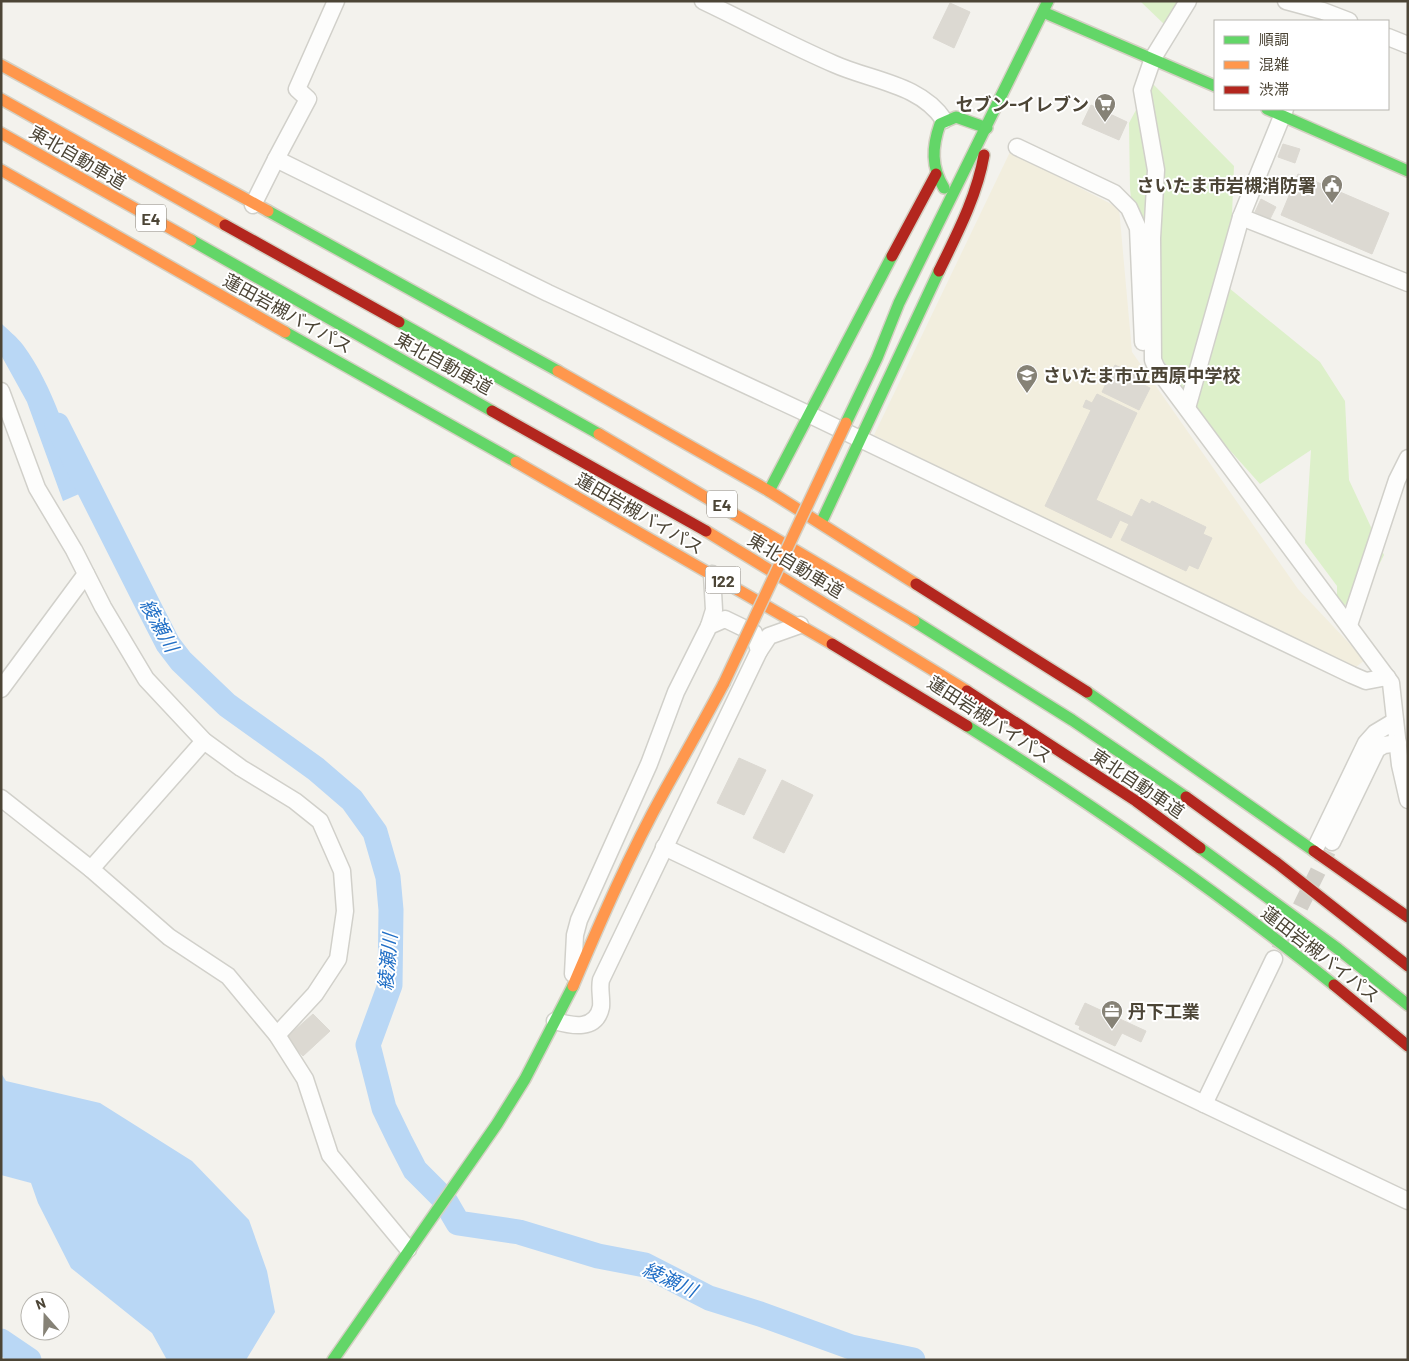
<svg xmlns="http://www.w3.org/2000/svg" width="1409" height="1361" viewBox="0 0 1409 1361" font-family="Barlow,'Noto Sans JP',sans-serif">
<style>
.education{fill:#f2eede}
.green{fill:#ddf0ca}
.water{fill:#b9d7f5}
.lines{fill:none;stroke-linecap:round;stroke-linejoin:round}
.river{stroke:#b9d7f5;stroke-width:25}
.building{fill:#dcd9d2;stroke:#dcd9d2}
.street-tunnel{stroke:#d2cfc8;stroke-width:16;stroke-dasharray:16 8;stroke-linecap:butt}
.street-casing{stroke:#d1d0ca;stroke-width:19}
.fast-casing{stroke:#d4d0c3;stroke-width:14}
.slow-casing{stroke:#d4d0c3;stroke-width:14}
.jam-casing{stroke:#d4d0c3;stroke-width:14}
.street{stroke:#fdfdfc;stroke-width:16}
.fast{stroke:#63d668;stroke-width:11}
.slow{stroke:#ff974d;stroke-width:11}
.jam{stroke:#b3261e;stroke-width:11}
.slow-bridge-casing{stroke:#d4d0c3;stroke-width:14;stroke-linecap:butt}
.slow-bridge{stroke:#ff974d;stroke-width:11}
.labels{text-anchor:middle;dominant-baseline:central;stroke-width:4;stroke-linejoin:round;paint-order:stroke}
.shield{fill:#fff;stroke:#827d72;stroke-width:1}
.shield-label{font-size:16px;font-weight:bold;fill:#4c4536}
.poi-label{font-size:18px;font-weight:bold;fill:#4c4536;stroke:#fff;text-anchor:end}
.street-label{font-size:18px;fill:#4c4536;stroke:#fff}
.water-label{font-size:19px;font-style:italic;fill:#216fc6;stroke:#fff}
</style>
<rect width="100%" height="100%" fill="#f3f2ed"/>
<polygon class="education" points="1010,152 1119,208 1132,352 1298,589 1365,660 1352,670 874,435"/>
<g class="green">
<polygon points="1140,1 1180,1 1165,25"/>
<polygon points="1151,82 1234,166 1229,288 1320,362 1345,401 1349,480 1384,555 1363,596 1337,609 1337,586 1305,543 1311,450 1260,484 1218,437 1149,341 1130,189 1129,123"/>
</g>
<g class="water">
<path d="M1,323C8,330 17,337 23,345C54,387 69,442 86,491L63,501L27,402L1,355Z"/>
<polygon points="1,1073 6,1081 100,1103 192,1161 249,1220 267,1271 275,1312 246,1360 167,1360 152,1333 71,1268 38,1203 31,1183 1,1175"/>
</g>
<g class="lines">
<g class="river">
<polyline points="57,425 150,609 168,644 181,661 227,705 316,769 352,800 375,832 388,877 391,910 390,985 368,1045 384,1108 400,1141 415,1170 444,1199 458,1223 519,1232 598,1256 645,1265 709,1298 760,1314 851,1347 913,1360"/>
<polyline points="1,1341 29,1360"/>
</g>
</g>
<g class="building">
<polygon points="950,3 970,12 954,48 933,38"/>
<polygon points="1091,105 1127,122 1119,140 1082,124"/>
<polygon points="1283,144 1300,149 1295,163 1278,157"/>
<polygon points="1298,174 1389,213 1372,254 1281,215"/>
<polygon points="1261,199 1276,207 1270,219 1255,212"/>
<polygon points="1115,365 1136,375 1134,380 1150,388 1139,410 1102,392"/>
<polygon points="1097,394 1137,413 1096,500 1132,517 1141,499 1150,504 1152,501 1206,527 1203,534 1212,538 1198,569 1189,565 1186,571 1121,540 1129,524 1120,520 1111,538 1045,506 1091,410 1083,407 1086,400 1092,403"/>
<polygon points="739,758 766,770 744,815 717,803"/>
<polygon points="782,780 813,795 784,853 753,838"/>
<polygon points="1085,1003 1146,1031 1141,1042 1122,1033 1115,1046 1079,1029 1080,1026 1075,1024"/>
<polygon points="313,1014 330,1031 303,1056 286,1038"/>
</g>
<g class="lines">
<polyline class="street-tunnel" points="1279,950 1328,851"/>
<g class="street-casing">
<g id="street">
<polyline points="336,1 297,89 308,99 276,159 548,293 808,414 1352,675 1366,681 1387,677"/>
<path d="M703,1C747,22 790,45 834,64C872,81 920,84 944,120"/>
<polyline points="1188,1 1153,58 1142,90 1156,170 1152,238 1153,360 1156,367 1391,683 1400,765 1408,800"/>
<polyline points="1286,1 1323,11 1349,21"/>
<polyline points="1388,37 1408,45"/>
<polyline points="1017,147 1114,193 1129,208 1138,228 1143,342"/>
<polyline points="253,205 276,159"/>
<polyline points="1241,217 1408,283"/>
<polyline points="1,391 37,488 74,550 103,607 146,679 204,741 241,768 295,801 320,821 342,871 345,911 338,959 315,994 277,1035"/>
<polyline points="1187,408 1241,217 1285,109"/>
<polyline points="1349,625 1397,480 1408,458"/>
<polyline points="709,626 714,610 712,574"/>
<polyline points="759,651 769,636 800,625"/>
<polyline points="1,689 86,574"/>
<polyline points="1,798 91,869 169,937 228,976 277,1035 305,1079 330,1155 408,1249"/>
<polyline points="1332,842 1377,749 1384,745 1398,743"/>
<polyline points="664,847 1408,1201"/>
<polyline points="1315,849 1366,743 1375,733 1395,721"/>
<polyline points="91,869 204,741"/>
<path d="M555,1021C572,1026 596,1031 601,1007C602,998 599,989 601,980L759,651L754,633L725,619L709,626L676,692L649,764L579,920L575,935L573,974"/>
<polyline points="1204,1104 1274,959"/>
</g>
</g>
<g class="fast-casing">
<g id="fast">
<polyline points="1043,12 1215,86"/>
<polyline points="1267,109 1408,171"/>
<path d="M944,188C931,167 932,147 940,124L956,117L987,128"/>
<polyline points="268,211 558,371"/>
<polyline points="191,240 492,411"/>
<polyline points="399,322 599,434"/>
<polyline points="285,332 516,462"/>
<polyline points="846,423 877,358 899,303 1048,1"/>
<polyline points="769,491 892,256"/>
<polyline points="821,523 939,271"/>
<polyline points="914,621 1072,720 1186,797"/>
<polyline points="1087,692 1314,851"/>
<path d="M967,726C1095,806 1217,891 1334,985"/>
<polyline points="1200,848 1338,949 1408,1005"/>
<polyline points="333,1360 497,1124 525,1079 573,986"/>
</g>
</g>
<g class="slow-casing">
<g id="slow">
<polyline points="1,65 268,211"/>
<polyline points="1,99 225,225"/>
<polyline points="1,133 191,240"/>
<polyline points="1,170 285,332"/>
<polyline points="558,371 769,491 916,584"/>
<polyline points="599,434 914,621"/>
<polyline points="516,462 832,644"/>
<polyline points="706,531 967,691"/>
<path d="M573,986C601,920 630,853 665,790C685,754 705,719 724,683"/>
</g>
</g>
<g class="jam-casing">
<g id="jam">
<polyline points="225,225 399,322"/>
<polyline points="892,256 936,174"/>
<path d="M939,271C957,234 977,196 984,155"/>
<polyline points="492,411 706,531"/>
<polyline points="916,584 1087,692"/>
<polyline points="832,644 967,726"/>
<polyline points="967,691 1136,801 1200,848"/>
<polyline points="1186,797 1277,863 1408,966"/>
<polyline points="1314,851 1408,917"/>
<polyline points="1334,985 1408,1046"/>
</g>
</g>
<use href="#street" class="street"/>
<use href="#fast" class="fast"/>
<use href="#slow" class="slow"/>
<use href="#jam" class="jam"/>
<g class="slow-bridge-casing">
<polyline id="slow-bridge" points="724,683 846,423"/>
</g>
<use href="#slow-bridge" class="slow-bridge"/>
</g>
<defs>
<g id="supermarket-pin" transform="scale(1.125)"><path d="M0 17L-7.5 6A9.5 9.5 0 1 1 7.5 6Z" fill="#868276" stroke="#fff"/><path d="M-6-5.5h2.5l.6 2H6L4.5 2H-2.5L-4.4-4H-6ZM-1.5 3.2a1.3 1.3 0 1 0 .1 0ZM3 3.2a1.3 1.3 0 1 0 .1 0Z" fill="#fff"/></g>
<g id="civic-pin" transform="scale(1.125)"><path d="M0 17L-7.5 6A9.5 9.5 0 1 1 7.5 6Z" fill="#868276" stroke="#fff"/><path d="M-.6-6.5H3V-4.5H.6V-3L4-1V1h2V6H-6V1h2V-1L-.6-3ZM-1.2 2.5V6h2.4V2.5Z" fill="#fff"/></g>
<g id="school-pin" transform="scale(1.125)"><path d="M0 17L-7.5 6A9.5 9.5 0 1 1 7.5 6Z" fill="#868276" stroke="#fff"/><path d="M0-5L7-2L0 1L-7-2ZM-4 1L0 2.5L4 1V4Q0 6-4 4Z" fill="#fff"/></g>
<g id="office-pin" transform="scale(1.125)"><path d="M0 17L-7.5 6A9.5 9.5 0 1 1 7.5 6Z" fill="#868276" stroke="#fff"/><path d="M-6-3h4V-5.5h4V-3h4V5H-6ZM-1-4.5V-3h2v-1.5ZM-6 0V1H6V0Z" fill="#fff"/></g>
</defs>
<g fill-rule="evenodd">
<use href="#supermarket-pin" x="1105" y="104"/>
<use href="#civic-pin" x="1332" y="185"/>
<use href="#school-pin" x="1027" y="375"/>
<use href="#office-pin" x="1112" y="1011"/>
</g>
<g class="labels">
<g class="shield">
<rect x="136" y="204.5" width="30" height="27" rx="4"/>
<rect x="707" y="490.5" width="30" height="27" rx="4"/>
<rect x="705.5" y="566.5" width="35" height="27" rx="4"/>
</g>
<g class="shield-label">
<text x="151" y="218">E4</text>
<text x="722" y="504">E4</text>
<text x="723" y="580">122</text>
</g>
<g class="poi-label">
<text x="1089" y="104">セブン-イレブン</text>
<text x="1316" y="185">さいたま市岩槻消防署</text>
<text x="1043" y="375" text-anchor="start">さいたま市立西原中学校</text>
<text x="1128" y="1011" text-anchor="start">丹下工業</text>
</g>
<g class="street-label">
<text transform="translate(78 157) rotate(30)">東北自動車道</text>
<text transform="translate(288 313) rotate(29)">蓮田岩槻バイパス</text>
<text transform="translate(444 363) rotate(29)">東北自動車道</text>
<text transform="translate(640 513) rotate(30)">蓮田岩槻バイパス</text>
<text transform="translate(796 565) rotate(31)">東北自動車道</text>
<text transform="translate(990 719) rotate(33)">蓮田岩槻バイパス</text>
<text transform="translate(1138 783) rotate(34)">東北自動車道</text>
<text transform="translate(1321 954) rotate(38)">蓮田岩槻バイパス</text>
</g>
<g class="water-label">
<text transform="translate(160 625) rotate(61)">綾瀬川</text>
<text transform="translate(387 962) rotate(-85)">綾瀬川</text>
<text transform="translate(670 1279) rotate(25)">綾瀬川</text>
</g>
</g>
<rect width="1409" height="1361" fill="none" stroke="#4c4536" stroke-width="5"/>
<rect x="1214" y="20" width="175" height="90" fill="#ffffff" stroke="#b7b5af"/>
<rect x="1224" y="36" width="25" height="8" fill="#63d668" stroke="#b7b5af"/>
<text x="1259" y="45" font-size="15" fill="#4c4536">順調</text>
<rect x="1224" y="61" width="25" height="8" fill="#ff974d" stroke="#b7b5af"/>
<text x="1259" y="70" font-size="15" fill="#4c4536">混雑</text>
<rect x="1224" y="86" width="25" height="8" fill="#b3261e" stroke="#b7b5af"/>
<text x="1259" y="95" font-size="15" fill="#4c4536">渋滞</text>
<g transform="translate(45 1316) rotate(340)"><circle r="24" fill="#ffffff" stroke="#b7b5af"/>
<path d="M0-4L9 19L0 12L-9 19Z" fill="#868276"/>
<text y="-8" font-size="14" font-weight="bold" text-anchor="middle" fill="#4c4536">N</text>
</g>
</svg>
